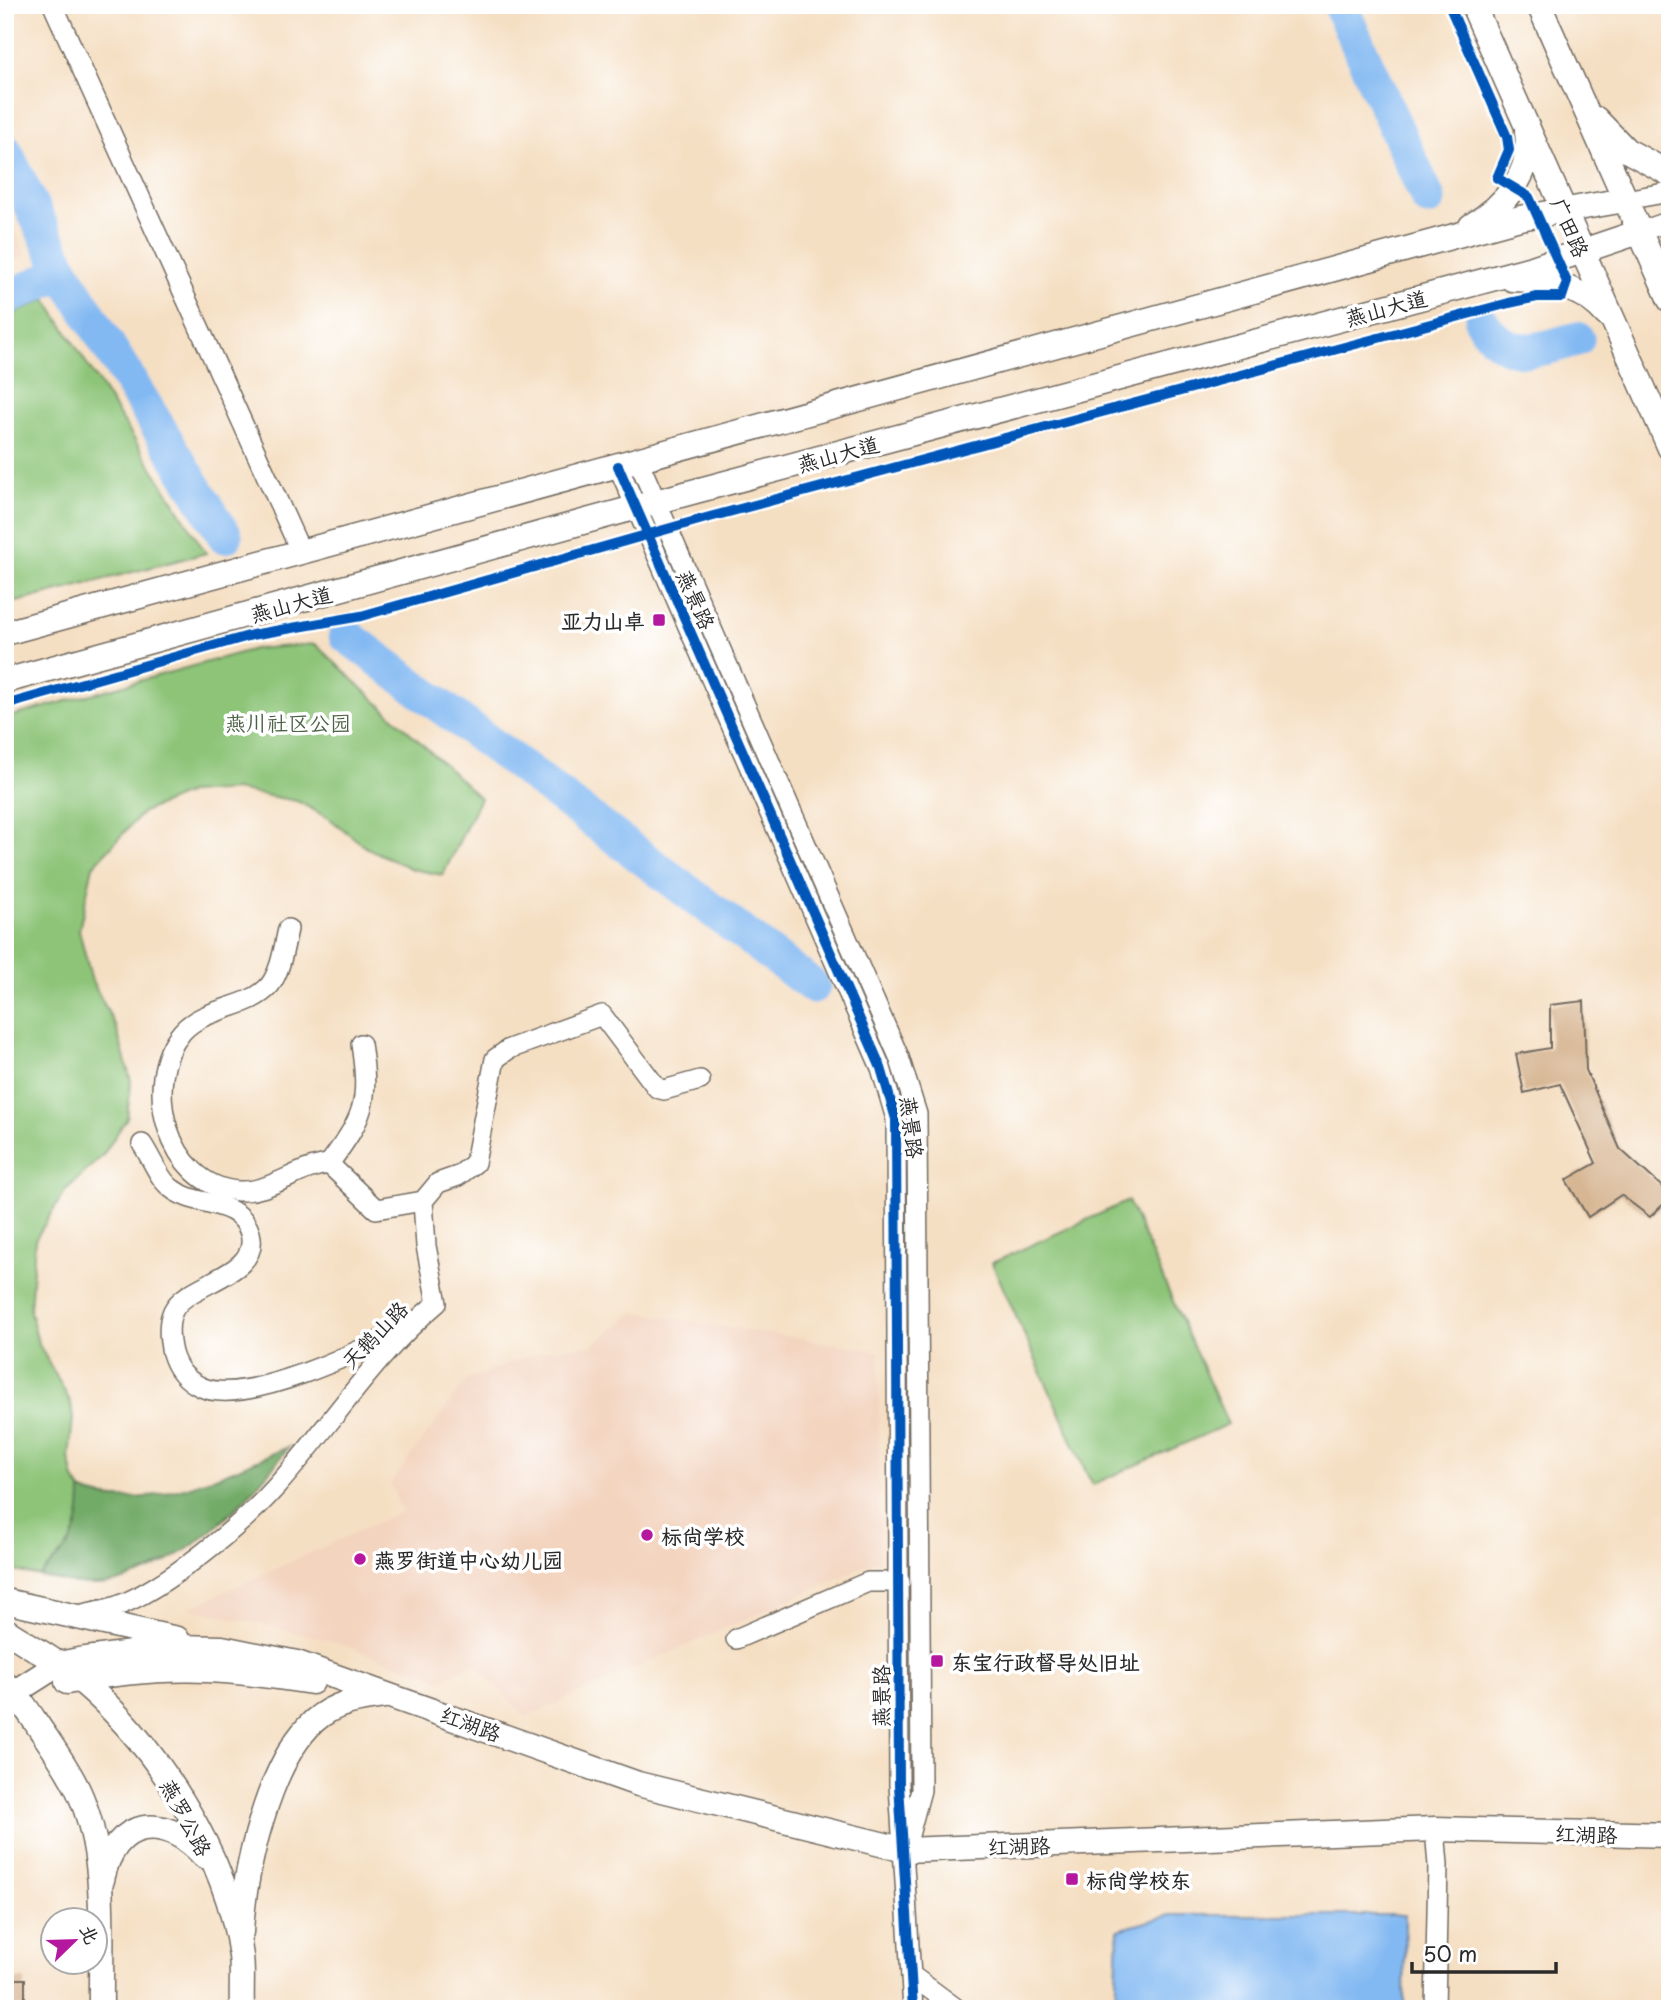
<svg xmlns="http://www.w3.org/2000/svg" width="1675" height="2014" viewBox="0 0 1675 2014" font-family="'Playpen Sans','LXGW WenKai TC',sans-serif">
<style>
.built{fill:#f3d4bf}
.green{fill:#8dc478;stroke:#5c7852;stroke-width:2}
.forest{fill:#72aa68;stroke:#4e6a4a;stroke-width:2}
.water{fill:#83b9f2;stroke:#57728e;stroke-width:2}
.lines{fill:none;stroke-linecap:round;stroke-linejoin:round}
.river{stroke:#83b9f2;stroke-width:35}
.building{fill:#d7b693}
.minor-casing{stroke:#726a60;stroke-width:22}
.major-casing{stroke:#726a60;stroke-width:27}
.minor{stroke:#fff;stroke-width:19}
.major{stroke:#fff;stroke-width:24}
.cycleway-casing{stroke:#fff;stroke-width:15}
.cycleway{stroke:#0057b8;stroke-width:10}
.poi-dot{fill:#b5179e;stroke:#fff;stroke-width:2.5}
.labels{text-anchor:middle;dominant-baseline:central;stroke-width:7;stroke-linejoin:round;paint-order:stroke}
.street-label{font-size:21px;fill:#2b2b2b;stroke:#fff}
.poi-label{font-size:21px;font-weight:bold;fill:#2b2b2b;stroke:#fff;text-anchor:start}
.park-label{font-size:21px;fill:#4d6146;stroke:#fff}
</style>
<rect width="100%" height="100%" fill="#fff"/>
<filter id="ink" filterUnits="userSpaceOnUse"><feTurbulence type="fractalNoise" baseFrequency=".0143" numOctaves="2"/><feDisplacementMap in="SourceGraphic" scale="14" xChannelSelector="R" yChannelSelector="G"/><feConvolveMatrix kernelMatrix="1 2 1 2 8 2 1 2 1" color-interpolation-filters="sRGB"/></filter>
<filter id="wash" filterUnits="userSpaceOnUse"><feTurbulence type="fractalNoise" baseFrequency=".00686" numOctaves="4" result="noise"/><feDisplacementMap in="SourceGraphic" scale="28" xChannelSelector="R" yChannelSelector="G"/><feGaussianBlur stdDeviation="1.57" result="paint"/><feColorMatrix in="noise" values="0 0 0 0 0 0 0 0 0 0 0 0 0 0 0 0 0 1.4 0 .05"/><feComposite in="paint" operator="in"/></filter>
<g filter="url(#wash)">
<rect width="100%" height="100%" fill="#f5dfc3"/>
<g class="built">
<polygon points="5,210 26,255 5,265"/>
<polygon points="635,1312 879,1351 879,1560 526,1717 474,1664 441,1680 329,1640 189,1608 402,1511 390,1484 467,1379 548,1349 593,1345"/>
</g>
<g class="green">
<polygon points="46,299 206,553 5,605 5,318"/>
<polygon points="315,644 480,798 443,875 412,869 367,848 330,819 297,801 235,790 189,793 143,812 93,866 79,930 92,981 116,1027 131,1081 127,1118 103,1155 66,1190 35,1240 30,1311 38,1343 71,1403 73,1418 69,1458 74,1479 81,1490 81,1513 73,1543 39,1576 5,1569 5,718 254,649"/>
<polygon points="1128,1201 1228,1424 1092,1485 992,1263"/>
</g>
<path class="forest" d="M289,1447C244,1505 188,1565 113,1583C89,1589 62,1581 39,1576C71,1545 81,1537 81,1490C143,1518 231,1469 289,1447Z"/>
<polygon class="water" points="1171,1915 1405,1915 1404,2009 1115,2009 1118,1930"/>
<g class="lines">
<g class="river">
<polyline points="1340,5 1428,199"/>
<polyline points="5,151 63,272 225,536"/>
<polyline points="5,299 63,272"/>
<path d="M1482,322C1508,363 1538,350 1577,339"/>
<polyline points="346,635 813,986"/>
</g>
</g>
<g id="blocks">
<g class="building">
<polygon points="1584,1001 1586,1070 1620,1149 1670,1194 1670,1198 1650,1217 1621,1195 1588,1217 1566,1180 1596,1163 1560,1084 1524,1093 1516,1054 1550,1048 1550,1005"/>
<rect x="5" y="1979" width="20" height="30"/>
</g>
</g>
</g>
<g filter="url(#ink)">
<use href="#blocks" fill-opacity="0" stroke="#726a60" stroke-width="2"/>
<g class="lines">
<g class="minor-casing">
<g id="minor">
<polyline points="53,5 301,552"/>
<polyline points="1625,200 1670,192"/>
<polyline points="1639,232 1670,221"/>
<polyline points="638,460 899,1057 917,1114 921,1790 908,1839"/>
<polyline points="618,466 881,1068 896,1119 899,1785 913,2009"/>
<path d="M288,929C284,947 281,970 270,985C249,1010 205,1006 182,1032C140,1081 167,1186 238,1191C271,1193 297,1167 329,1164L376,1209L423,1201"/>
<path d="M142,1144C151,1157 159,1179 171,1188C195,1208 239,1197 250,1233C262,1276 186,1282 173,1311C167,1324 169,1340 172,1353C177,1370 186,1380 201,1387C245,1407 360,1351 401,1330"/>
<path d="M329,1164C364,1116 370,1104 361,1044"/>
<path d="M76,1616C89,1612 104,1610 117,1606C164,1589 242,1525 275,1488C330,1427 373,1356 437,1303L426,1246L423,1201L438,1183L458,1176L475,1163L495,1059L509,1049L602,1015L657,1088L664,1090L700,1080"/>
<polyline points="736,1639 868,1582 900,1582"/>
<polyline points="911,1975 957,2009"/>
<polyline points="1435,2009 1438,1865 1435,1829"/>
</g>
</g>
<g class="major-casing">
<g id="major">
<polyline points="1473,5 1670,448"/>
<polyline points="1539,5 1670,300"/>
<polyline points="1596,119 1626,150 1670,174"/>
<path d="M1471,226C1504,206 1534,173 1527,132"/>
<path d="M1512,279C1546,280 1584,287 1606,314"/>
<polyline points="5,633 1520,218 1625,200"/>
<polyline points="5,681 692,492 1532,268 1639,232"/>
<polyline points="5,1601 177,1639"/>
<path d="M5,1630C30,1646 57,1661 80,1680C156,1744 228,1856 241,1956C243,1973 241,1991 242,2009"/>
<path d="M67,1682C160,1664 219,1667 312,1682"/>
<path d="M5,1684C20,1697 30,1714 41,1730C54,1749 68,1769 78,1790C109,1856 100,1939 101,2009"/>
<polyline points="15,1692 59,1664 79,1660 176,1647 222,1648 297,1663 638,1784 905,1850 1435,1829 1670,1835"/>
<path d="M102,1880C114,1818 165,1812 204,1856"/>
<path d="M241,1932C244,1872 268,1763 314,1721C334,1703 359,1699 384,1696"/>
</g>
</g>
<use href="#minor" class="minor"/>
<use href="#major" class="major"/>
<g class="cycleway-casing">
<g id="cycleway">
<polyline points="618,466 881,1068 896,1119 899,1785 913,2009"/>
<polyline points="5,705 252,635 361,616 706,518 1509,303 1537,297 1562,297 1567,282 1529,197 1497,178 1509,150 1507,137 1449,5"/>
</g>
</g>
<use href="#cycleway" class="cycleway"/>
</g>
</g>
<g class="poi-dot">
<rect x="652" y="613" width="14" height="14" rx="3.5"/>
<circle cx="647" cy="1535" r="7"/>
<circle cx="360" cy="1559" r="7"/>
<rect x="930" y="1654" width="14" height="14" rx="3.5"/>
<rect x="1065" y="1872" width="14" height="14" rx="3.5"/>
</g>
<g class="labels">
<g class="street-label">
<text transform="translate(1571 227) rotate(66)">广田路</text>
<text transform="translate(1386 307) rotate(-15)">燕山大道</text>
<text transform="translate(838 453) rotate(-15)">燕山大道</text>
<text transform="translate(697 599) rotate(66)">燕景路</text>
<text transform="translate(291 603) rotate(-15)">燕山大道</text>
<text transform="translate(913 1127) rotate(83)">燕景路</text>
<text transform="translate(374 1334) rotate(-46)">天鹅山路</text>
<text transform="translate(880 1696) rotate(-90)">燕景路</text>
<text transform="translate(471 1723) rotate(20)">红湖路</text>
<text transform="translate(187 1817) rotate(62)">燕罗公路</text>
<text transform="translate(1586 1833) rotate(2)">红湖路</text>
<text transform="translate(1019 1845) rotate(-2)">红湖路</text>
</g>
<g class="poi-label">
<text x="645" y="620" text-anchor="end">亚力山卓</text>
<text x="661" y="1535">标尚学校</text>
<text x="374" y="1559">燕罗街道中心幼儿园</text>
<text x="951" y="1661">东宝行政督导处旧址</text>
<text x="1086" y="1879">标尚学校东</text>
</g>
<g class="park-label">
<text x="288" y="722">燕川社区公园</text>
</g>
</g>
<rect width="1675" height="2014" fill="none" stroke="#fff" stroke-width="28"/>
<g transform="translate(74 1941) rotate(67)"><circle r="33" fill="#ffffff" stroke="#aaaaaa" stroke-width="2"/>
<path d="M0-5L12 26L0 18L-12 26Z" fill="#b5179e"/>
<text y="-10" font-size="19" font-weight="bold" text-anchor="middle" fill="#2b2b2b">北</text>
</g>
<path d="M1412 1962v10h144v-10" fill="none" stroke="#2b2b2b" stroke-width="3.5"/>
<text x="1423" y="1962" font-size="21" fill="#2b2b2b" stroke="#ffffff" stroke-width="5" paint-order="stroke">50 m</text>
</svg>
